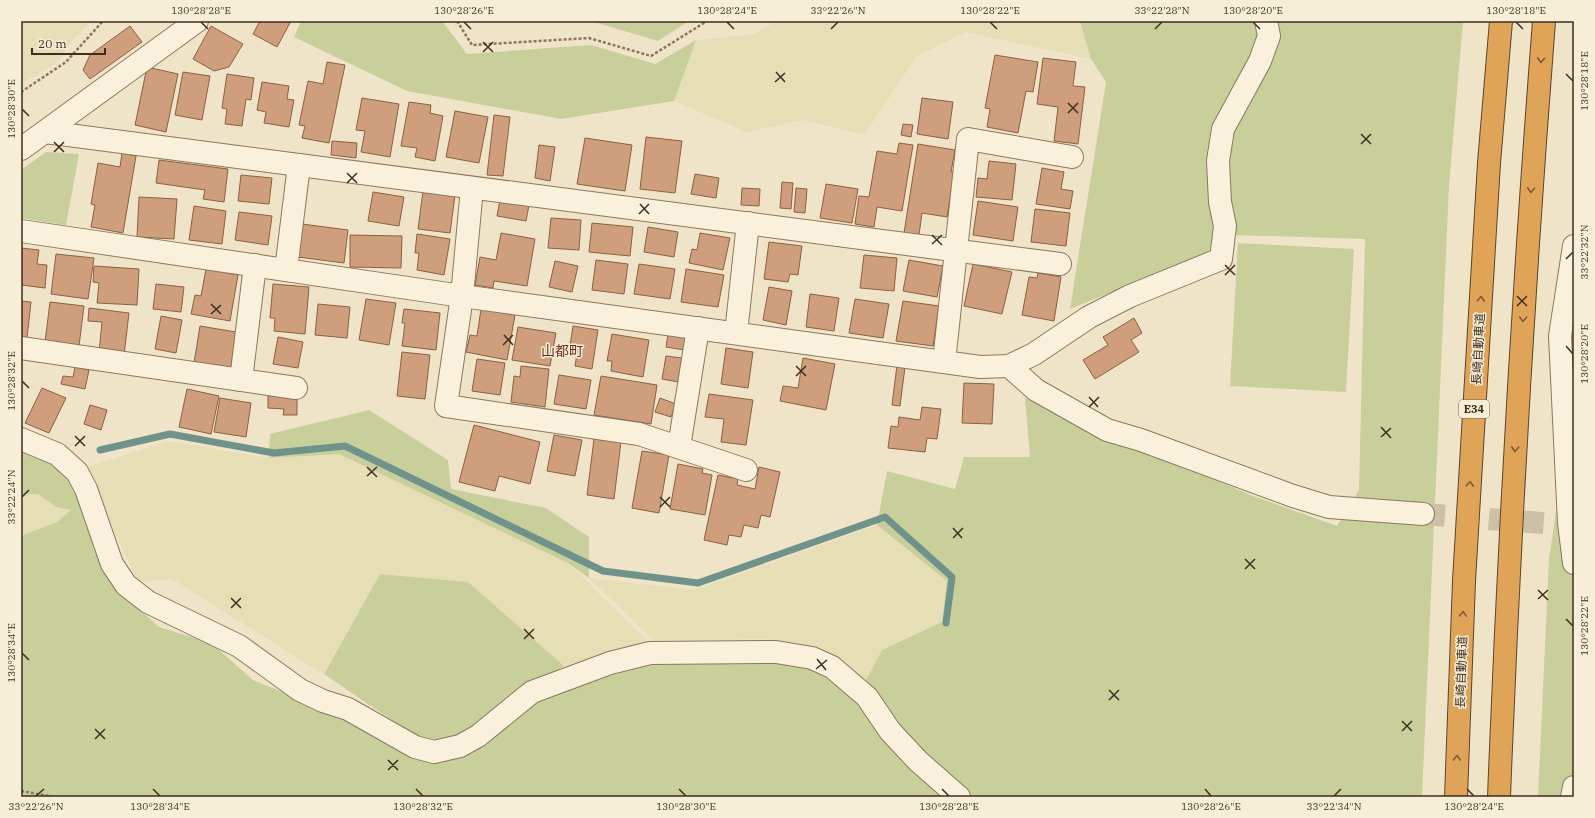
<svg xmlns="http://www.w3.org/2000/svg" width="1595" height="818" viewBox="0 0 1595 818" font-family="'IBM Plex Serif','Noto Sans JP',serif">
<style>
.farmland{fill:#e6deb5}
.green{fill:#c9cf9b}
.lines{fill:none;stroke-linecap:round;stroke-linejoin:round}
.stream{stroke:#6f938a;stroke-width:7}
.building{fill:#cf9f7d;stroke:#8d5f41}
.minor-tunnel{stroke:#ccc0a6;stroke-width:22;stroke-dasharray:22 11;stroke-linecap:butt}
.minor-casing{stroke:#8d765c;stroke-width:24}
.highway-casing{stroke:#5b4430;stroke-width:24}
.path{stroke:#8d765c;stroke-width:2.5;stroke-dasharray:3 2;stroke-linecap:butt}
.minor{stroke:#faf1dc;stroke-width:22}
.highway{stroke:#e0a458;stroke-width:22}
.oneway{stroke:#7e5d36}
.ticks{fill:none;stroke:#3d2e20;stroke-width:1.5}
.labels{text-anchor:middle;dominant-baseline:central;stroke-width:3;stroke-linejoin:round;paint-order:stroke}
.shield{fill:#f7eed8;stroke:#756857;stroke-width:1}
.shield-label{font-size:11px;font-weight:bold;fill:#3d2e20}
.street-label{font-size:12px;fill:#3d2e20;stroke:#f7eed8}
.quarter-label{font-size:14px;fill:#6b2e1e;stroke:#f7eed8}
.neatline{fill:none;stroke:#3d2e20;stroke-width:1.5}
.ticks-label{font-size:10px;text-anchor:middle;fill:#3d2e20}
</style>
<rect width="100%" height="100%" fill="#f0e4c8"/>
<g class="farmland">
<polygon points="21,21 92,21 71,42 58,62 21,84"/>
<polygon points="777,21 1080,21 1091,59 965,32 917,56 864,135 802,120 747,132 674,101 696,40 754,34"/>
<polygon points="168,441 269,458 339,454 568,563 650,644 564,666 468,582 380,574 323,674 172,579 138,582 84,468"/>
<polygon points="27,493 38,494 56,507 72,510 57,522 21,536 21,494"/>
<polygon points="877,525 947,581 942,622 882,650 865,682 832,657 767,639 655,641 589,578 695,590"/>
</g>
<g class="green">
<polygon points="301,21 442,21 467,54 591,45 655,64 696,40 674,101 561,119 407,91 294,37"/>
<polygon points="596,21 689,21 658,41 594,22"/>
<polygon points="1080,21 1463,21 1449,186 1422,797 21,797 21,536 57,522 71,510 56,507 38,494 21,494 21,449 63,468 82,500 110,583 159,627 211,643 253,680 330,711 426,760 539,701 609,676 671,660 760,659 818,670 858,695 882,650 942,622 947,581 877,525 887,471 955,489 964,457 1030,457 1025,398 1253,496 1337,526 1359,490 1365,239 1233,235 1215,223 1209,252 1070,309 1106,82 1091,59"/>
<polygon points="46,152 79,154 66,225 21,218 21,170"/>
<polygon points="1238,243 1354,249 1346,392 1230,386"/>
<polygon points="1574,402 1574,797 1538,797 1549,558"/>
<polygon points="369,410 448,460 451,489 546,508 589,537 589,578 568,563 339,454 269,458 270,434"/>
<polygon points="380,574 468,582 564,666 453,741 418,738 324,674"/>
</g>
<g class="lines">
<polyline class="stream" points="100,450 170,434 274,453 345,446 603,571 698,583 885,517 952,577 946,623"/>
</g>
<g class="building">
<polygon points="260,21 291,21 277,47 253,34"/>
<polygon points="130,26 142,42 90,79 83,70 90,55"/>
<polygon points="211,26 243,44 229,67 214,71 193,59"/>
<polygon points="995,55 1038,62 1033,92 1026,91 1018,133 987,127 990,109 985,108"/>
<polygon points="1043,58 1076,62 1073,86 1085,87 1078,144 1054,141 1058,107 1037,104"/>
<polygon points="327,62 345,65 329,143 302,138 305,126 299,125 308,81 323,84"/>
<polygon points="147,67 178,74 166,132 135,125"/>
<polygon points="183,72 210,76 202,120 175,115"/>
<polygon points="227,74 254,78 251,100 246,99 242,126 225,124 227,109 222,108"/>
<polygon points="262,82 289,86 287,99 294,100 289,127 264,123 266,112 257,110"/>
<polygon points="362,98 399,104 390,157 361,152 365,131 356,130"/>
<polygon points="922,98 953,102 948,139 917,134"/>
<polygon points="409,102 431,105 430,113 443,116 435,161 415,157 417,148 401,146"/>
<polygon points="455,111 488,117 479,163 446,157"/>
<polygon points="494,115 510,117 503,176 487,175"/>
<polygon points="903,124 913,125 911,137 901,135"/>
<polygon points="646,137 682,141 675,193 640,189"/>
<polygon points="585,138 632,145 625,191 577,184"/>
<polygon points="332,141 357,143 356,158 331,155"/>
<polygon points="899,143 913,145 902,211 877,207 874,227 855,224 859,196 869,197 877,151 897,154"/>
<polygon points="918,144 955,150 951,172 954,172 947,217 922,213 919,235 904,233"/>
<polygon points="539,145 555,147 550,181 535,178"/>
<polygon points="122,153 136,156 123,233 91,227 95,205 91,204 98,163 120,167"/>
<polygon points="159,160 228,169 224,202 203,199 205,190 156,183"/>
<polygon points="989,161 1016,164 1012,200 976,197 978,178 987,179"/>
<polygon points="1042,168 1064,172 1061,189 1073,191 1070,209 1036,204"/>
<polygon points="695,174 719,178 716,198 691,194"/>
<polygon points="241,175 272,178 269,204 238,201"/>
<polygon points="782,182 793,183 791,209 780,208"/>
<polygon points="826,184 858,189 852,223 820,218"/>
<polygon points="742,188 760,189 759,206 741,205"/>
<polygon points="796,188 807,189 805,213 794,212"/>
<polygon points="423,191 455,195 450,233 418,229"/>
<polygon points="373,192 404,197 399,226 368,221"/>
<polygon points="139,197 177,199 174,239 137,237"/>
<polygon points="500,200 529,205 526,221 497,216"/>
<polygon points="978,201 1018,207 1013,241 973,235"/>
<polygon points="194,206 226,211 222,244 189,240"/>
<polygon points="1035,209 1070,213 1066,246 1031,242"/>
<polygon points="239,212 272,216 268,245 235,240"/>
<polygon points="551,218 581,220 579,250 548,248"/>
<polygon points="592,223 633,227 630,256 589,252"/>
<polygon points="302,224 348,230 344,263 298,257"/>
<polygon points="648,227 678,232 674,257 644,252"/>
<polygon points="501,233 535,239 527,286 494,281 493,288 475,285 480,257 496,260"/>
<polygon points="700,233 730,238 723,270 689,263 692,249 697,250"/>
<polygon points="417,234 450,239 444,275 417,270 419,253 415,253"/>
<polygon points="350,235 402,236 401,268 350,267"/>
<polygon points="769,242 802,246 798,275 790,274 788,282 764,279"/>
<polygon points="21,248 39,250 37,264 47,265 45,288 21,285"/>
<polygon points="56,254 94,258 88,299 51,294"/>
<polygon points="864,255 897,258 894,291 860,288"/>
<polygon points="596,260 628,264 624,294 592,290"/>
<polygon points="909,260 943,266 937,297 903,291"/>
<polygon points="555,261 578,266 572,292 549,287"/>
<polygon points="639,264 675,269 670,299 634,294"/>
<polygon points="973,264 1012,272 1002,314 964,306"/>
<polygon points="94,266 139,269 137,305 97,303 99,283 93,282"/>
<polygon points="206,269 238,275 230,321 191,314 195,295 201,296"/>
<polygon points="686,269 724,275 718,307 681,302"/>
<polygon points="1038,273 1061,277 1054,321 1022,315 1029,277 1037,278"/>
<polygon points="156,284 184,287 181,312 153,309"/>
<polygon points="273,284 309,287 305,334 274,331 275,318 270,318"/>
<polygon points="769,287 792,291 786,325 763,320"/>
<polygon points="810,294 839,298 834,331 806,327"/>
<polygon points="366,299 396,303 389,345 359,340"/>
<polygon points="855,299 889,304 883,338 849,333"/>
<polygon points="21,301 31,302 27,338 21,338"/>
<polygon points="903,301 939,306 933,346 896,341"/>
<polygon points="50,302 84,306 79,346 45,342"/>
<polygon points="318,304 350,307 347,338 315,335"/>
<polygon points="89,308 129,313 124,355 99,352 102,322 88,321"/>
<polygon points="404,309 440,313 436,350 402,346 405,323 402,323"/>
<polygon points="481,309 515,315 507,360 466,352 470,335 477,336"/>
<polygon points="161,316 182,320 176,353 155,349"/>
<polygon points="1134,318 1142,333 1131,340 1139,352 1095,379 1083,360 1108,345 1103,337"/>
<polygon points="200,326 236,332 231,368 194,363"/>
<polygon points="573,326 598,330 592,369 575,366 578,347 570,346"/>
<polygon points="518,327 556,333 550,366 512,360"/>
<polygon points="612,334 649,340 643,377 611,371 612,361 607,361"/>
<polygon points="668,335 686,338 684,350 666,347"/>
<polygon points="278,337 303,342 298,368 273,364"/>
<polygon points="726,348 753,352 748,388 721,384"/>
<polygon points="402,352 430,355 425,399 397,396"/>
<polygon points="666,356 682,358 678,382 662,379"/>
<polygon points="803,358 835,364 826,410 780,401 783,386 798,388"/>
<polygon points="477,359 505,363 500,395 472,391"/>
<polygon points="897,365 905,367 900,406 892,405"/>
<polygon points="521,366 549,369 545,407 511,402 514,376 520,377"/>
<polygon points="75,367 89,370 85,389 61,384 63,376 73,377"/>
<polygon points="559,375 591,380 586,409 554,404"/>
<polygon points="601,376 657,385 651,424 594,415"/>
<polygon points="964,383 994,384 992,424 962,423"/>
<polygon points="42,388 66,398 49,433 25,423"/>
<polygon points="187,389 219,396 211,434 179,427"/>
<polygon points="268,394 297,395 297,415 283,415 284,409 268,408"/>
<polygon points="709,394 753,400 746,445 721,442 724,419 705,417"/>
<polygon points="220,398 251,403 246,437 214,432"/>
<polygon points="660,398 676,404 671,417 655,412"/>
<polygon points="90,405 107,410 101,430 84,424"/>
<polygon points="922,407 941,409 937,439 927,438 925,452 888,448 891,426 898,427 899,417 920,420"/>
<polygon points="474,425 540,442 530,484 499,476 495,491 459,482"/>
<polygon points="554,435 582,440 575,476 547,471"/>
<polygon points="594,439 621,442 614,499 587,495"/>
<polygon points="642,451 669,455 659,513 632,508"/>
<polygon points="678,464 703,469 702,473 712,475 705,515 670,509"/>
<polygon points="759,467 780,472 770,517 761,515 758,528 744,525 741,537 729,535 727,545 704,540 718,475 738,479 737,485 755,489"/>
</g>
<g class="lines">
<polyline class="minor-tunnel" points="1423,514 1555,524"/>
<g class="minor-casing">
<g id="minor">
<polyline points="45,132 1060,264"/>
<polyline points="21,149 197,21"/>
<polyline points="472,188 462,296 446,406 639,434 746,470"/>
<polyline points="21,231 462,296 980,367 1009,366 1034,354 1089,317 1130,296 1221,259 1225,226 1220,202 1218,161 1223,129 1260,61 1269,36 1266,21"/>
<polyline points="1574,246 1560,336 1569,523 1574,563"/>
<polyline points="286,270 299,165"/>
<polyline points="736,333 748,223"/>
<polyline points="21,348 296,388"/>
<polyline points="944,362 968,139 1072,157"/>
<polyline points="1009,366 1036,390 1107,430 1141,440 1293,496 1329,507 1423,514"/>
<polyline points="241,380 255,265"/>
<polyline points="21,439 57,454 77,472 86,489 112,564 126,585 148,602 239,646 300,690 323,701 348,709 415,747 434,752 460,746 478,736 532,692 610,663 650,653 776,652 812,658 832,667 867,697 890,731 918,761 959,797"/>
<polyline points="679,447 698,328"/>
<polyline points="1572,797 1574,787"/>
</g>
</g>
<g class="highway-casing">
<g id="highway">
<polyline points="1456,797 1464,581 1489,163 1501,21"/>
<path d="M1499,797C1509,538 1524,279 1544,21"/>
</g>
</g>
<g class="path">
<polyline points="457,21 472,45 589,38 651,56 707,21"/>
<polyline points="21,92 66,62 103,21"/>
<polyline points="21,791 55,797"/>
</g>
<use href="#minor" class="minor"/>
<use href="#highway" class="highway"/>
</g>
<defs><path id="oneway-chevron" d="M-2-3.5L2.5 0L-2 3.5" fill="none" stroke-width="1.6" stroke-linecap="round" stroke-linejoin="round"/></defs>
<g class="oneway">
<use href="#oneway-chevron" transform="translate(1541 60) rotate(94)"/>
<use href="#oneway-chevron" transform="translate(1531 190) rotate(93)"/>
<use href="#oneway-chevron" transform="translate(1481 299) rotate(-87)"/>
<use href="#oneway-chevron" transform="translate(1523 319) rotate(93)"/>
<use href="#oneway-chevron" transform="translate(1515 449) rotate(93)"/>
<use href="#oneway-chevron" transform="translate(1470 484) rotate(-87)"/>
<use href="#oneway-chevron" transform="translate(1463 614) rotate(-88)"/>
<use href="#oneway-chevron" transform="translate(1457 758) rotate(-88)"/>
</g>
<path class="ticks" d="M201,22L208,29M464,22L471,29M727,22L734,29M990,22L997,29M1253,22L1260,29M1516,22L1523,29M831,29L838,22M1155,29L1162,22M483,42L493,52M483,52L493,42M776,72L785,82M1566,74L1573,81M775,82L785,73M1068,103L1078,113M22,109L29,116M1068,113L1078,103M1361,134L1371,144M54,142L64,152M1361,144L1371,134M54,152L64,142M347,173L357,183M347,183L357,173M640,204L649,214M639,214L649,204M932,235L942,245M932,244L942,235M1566,259L1573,252M1225,265L1235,275M1225,275L1235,265M1517,296L1527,306M211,304L221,314M1517,306L1527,296M211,314L221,305M504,335L513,345M503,345L513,335M1566,346L1573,354M796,366L806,376M796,376L806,366M22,381L29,388M1089,397L1098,407M1089,407L1099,397M1381,427L1391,438M75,436L85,446M1381,437L1391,428M75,446L85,436M367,467L377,477M367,476L377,467M22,497L29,490M660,497L670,507M660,507L670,497M953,528L962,538M953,538L963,528M1245,559L1255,569M1245,569L1255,559M1538,590L1548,600M231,598L241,608M1538,599L1548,590M231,608L241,598M1566,619L1573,626M524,629L534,639M524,639L534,629M22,653L29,660M817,659L826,670M816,669L827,660M1109,690L1119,700M1109,700L1119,690M1402,721L1412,731M95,729L105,739M1402,731L1412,721M95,739L105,729M388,760L398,770M388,770L398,760M153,789L160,796M416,789L423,796M679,789L686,796M942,789L949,796M1205,789L1211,796M1467,789L1474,796M36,796L44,789M1334,796L1341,789"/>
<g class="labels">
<rect class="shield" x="1459" y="400" width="30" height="18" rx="3"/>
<g class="shield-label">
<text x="1474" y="409">E34</text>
</g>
<g class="street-label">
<text transform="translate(1478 349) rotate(-87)">長崎自動車道</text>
<text transform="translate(1461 672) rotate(-88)">長崎自動車道</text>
</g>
<g class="quarter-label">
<text x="562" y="351">山都町</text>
</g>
</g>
<rect width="1595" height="818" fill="none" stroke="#f7eed8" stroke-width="44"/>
<path d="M32 48v6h73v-6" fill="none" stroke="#3d2e20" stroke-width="2"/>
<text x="38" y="48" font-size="12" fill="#3d2e20" stroke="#f7eed8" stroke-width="3" paint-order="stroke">20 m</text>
<rect x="22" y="22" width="1551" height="774" class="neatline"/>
<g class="ticks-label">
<text x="201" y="14">130°28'28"E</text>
<text x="464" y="14">130°28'26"E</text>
<text x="727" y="14">130°28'24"E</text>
<text x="838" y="14">33°22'26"N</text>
<text x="990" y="14">130°28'22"E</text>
<text x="1162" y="14">33°22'28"N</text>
<text x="1253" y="14">130°28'20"E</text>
<text x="1516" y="14">130°28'18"E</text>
<text transform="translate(1584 81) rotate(-90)" y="4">130°28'18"E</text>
<text transform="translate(11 109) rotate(-90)" y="4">130°28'30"E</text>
<text transform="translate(1584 252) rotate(-90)" y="4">33°22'32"N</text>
<text transform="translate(1584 354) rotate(-90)" y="4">130°28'20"E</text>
<text transform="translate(11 381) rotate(-90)" y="4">130°28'32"E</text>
<text transform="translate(11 497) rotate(-90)" y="4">33°22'24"N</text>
<text transform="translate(1584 626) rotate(-90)" y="4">130°28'22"E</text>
<text transform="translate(11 653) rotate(-90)" y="4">130°28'34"E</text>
<text x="36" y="810">33°22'26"N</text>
<text x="160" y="810">130°28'34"E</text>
<text x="423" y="810">130°28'32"E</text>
<text x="686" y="810">130°28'30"E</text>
<text x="949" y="810">130°28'28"E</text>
<text x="1211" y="810">130°28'26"E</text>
<text x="1334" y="810">33°22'34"N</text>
<text x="1474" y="810">130°28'24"E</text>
</g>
</svg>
